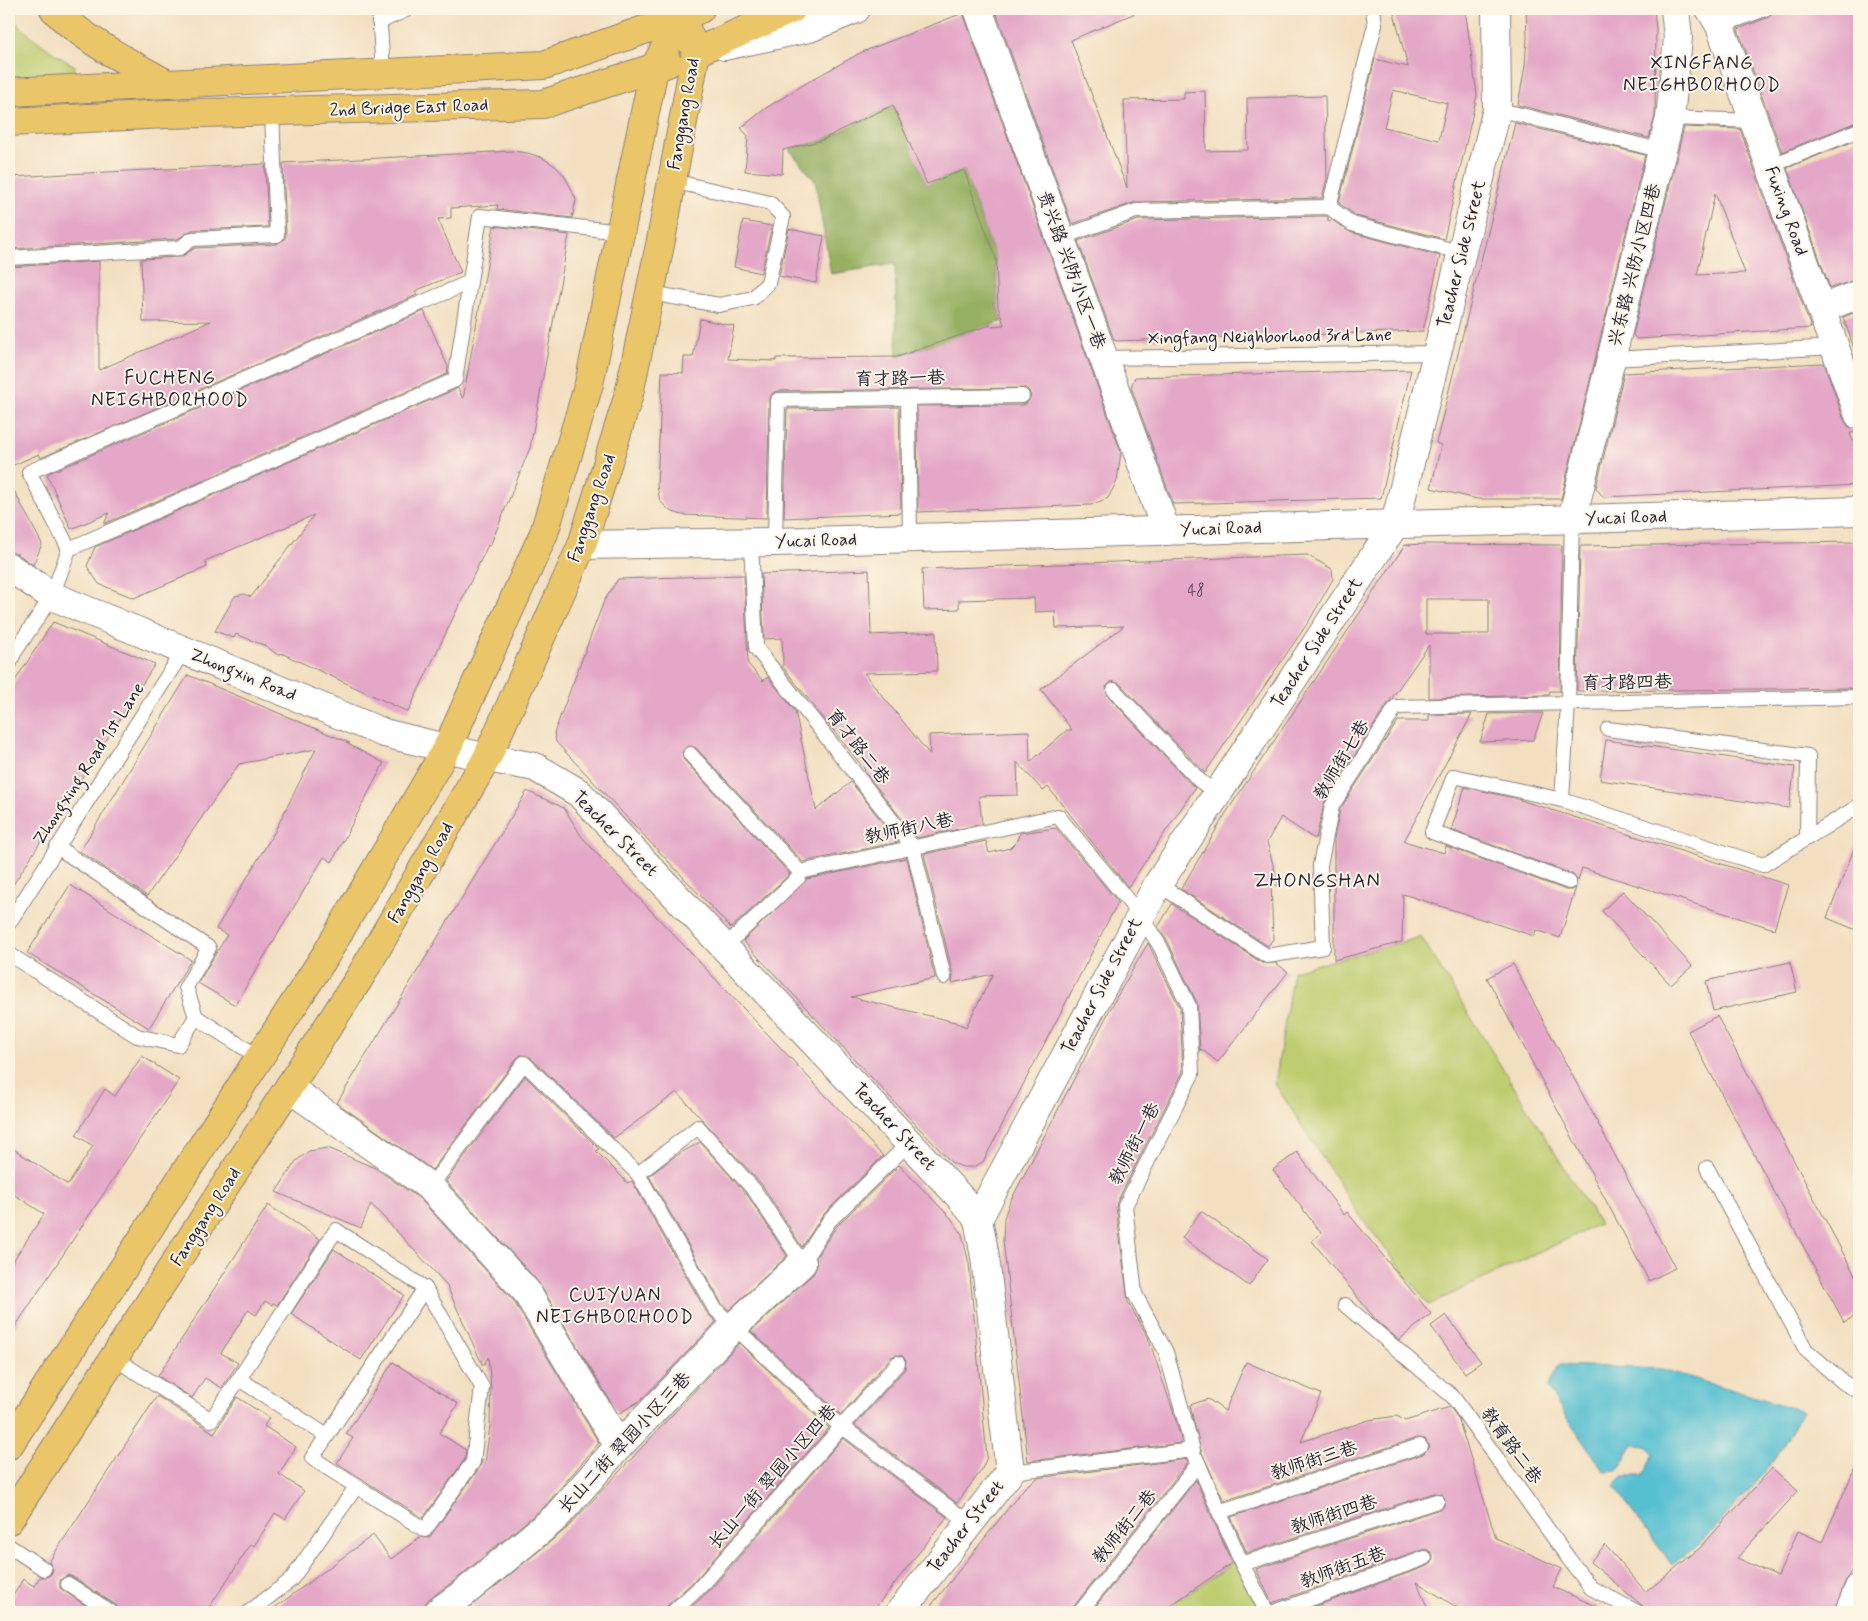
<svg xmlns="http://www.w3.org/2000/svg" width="1868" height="1621" viewBox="0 0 1868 1621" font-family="Mynerve,'LXGW WenKai TC',sans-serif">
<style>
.green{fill:#bdcd70;stroke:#707856}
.forest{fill:#96b062;stroke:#5c694e}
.water{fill:#56c0d1;stroke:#3c7186}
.building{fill:#e4a7c7;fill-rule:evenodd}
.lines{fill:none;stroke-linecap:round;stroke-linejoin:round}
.lane-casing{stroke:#8a807e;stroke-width:16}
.street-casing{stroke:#8a807e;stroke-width:30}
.primary-casing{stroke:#8a807e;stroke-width:30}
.highway-casing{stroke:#8a807e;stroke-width:30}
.lane{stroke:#fff;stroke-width:14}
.street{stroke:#fff;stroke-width:28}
.primary{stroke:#ebc669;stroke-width:28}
.highway{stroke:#ebc669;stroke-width:28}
.labels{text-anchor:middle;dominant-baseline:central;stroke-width:4;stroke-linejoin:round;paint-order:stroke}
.number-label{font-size:15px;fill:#52435e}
.street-label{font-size:18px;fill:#22223b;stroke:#fcf5e5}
.neighbourhood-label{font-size:19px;letter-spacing:1px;fill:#22223b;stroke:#fcf5e5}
.quarter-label{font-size:20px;letter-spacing:1px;fill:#22223b;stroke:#fcf5e5}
</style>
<rect width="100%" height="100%" fill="#fcf5e5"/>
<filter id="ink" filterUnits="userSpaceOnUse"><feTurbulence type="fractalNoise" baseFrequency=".02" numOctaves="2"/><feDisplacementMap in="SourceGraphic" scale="10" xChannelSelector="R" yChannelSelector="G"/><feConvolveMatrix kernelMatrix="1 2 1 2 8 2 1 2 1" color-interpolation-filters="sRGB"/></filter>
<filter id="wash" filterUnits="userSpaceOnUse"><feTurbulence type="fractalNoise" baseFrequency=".0096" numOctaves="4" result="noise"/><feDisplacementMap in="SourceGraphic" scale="20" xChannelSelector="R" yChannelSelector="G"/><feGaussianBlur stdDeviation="1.12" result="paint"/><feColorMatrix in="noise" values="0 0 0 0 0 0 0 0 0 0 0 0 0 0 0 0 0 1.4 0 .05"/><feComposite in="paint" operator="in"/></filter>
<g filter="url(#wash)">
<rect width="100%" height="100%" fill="#f2dfc0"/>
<g class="green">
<path d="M9,16C29,36 50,52 75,66L74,72L72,75L9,77Z"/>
<polygon points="1421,937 1599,1224 1429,1305 1360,1216 1275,1084 1293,971"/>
<polygon points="1235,1562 1261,1612 1161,1612"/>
</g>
<polygon class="forest" points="894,107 927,184 964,170 996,259 998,308 1003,321 897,357 895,264 831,274 815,181 789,149 823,140 883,110"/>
<polygon class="water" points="1559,1365 1662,1369 1803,1411 1777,1456 1749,1490 1702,1542 1672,1565 1614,1486 1623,1476 1642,1476 1654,1454 1646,1446 1633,1445 1618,1470 1604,1471 1547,1388"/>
<g id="blocks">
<g class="building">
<polygon points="995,9 1145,9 1071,40 1127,188 1124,100 1184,99 1184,92 1205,91 1206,151 1248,150 1247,98 1325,96 1327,178 1322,198 1136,202 1072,224"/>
<path d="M1393,9H1465L1477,95L1444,239L1356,216L1339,203L1375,59L1408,67ZM1393,90L1447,103L1439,140L1384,127Z"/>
<polygon points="1526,9 1654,9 1656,29 1655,116 1649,138 1518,105 1525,66 1527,37"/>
<polygon points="1774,9 1859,9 1859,121 1782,152 1738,29 1769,17 1772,14"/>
<polygon points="963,13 1121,452 1117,481 1108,498 1091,505 918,512 917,406 1023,405 1027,403 1031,396 1029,391 1026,388 778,391 773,393 769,400 767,518 682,515 670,511 660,501 657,486 662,372 683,373 684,357 693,357 700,319 734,326 728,359 776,361 776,358 897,357 987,326 1004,325 998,307 996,259 964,170 927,184 893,105 838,131 823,140 783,150 782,174 745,171 748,136 741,128 766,108 813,79 862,52"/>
<polygon points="1515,123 1645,155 1561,499 1477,499 1431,488 1441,445 1436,443"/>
<path d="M1684,127L1740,129L1811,328L1637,339L1633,335ZM1715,193L1745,273L1697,275Z"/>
<polygon points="1859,139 1859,279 1830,288 1787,168"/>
<polygon points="513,151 528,153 543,158 555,166 564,175 570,186 576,200 572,218 497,209 498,205 451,208 451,218 438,219 461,272 415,291 417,295 41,458 39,454 9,467 9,267 99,261 99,370 211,321 143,322 141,259 181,257 195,248 277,244 284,239 286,235 283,163"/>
<polygon points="265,164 268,227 192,230 177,239 9,249 9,177"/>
<polygon points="1326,216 1328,217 1328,221 1332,220 1350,232 1440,256 1423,331 1116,341 1114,340 1078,241 1138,220"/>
<polygon points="743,221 772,226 761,273 734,267"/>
<polygon points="494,226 569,235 530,448 490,546 488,545 408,712 281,653 279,656 266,646 236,634 234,638 215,631 235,596 244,594 251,597 314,515 205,561 207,567 134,598 99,584 87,566 95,547 458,388 463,399"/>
<polygon points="789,229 824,236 816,283 779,276"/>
<polygon points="424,311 448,367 447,374 104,524 109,513 71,529 47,474"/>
<polygon points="1859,311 1859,355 1857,356 1843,317"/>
<polygon points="1824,363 1844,420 1849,427 1859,430 1859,432 1850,433 1859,458 1859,485 1603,497 1596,488 1624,373"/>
<polygon points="1411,370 1381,498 1173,504 1131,387 1135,377"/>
<polygon points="899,407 901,513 784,518 787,409"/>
<polygon points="9,481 42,544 33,565 18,554 9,552"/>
<polygon points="1859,542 1859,688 1577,691 1580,546"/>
<path d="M1425,544L1562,545L1560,691H1550L1549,695L1429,698V645L1389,702L1325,801L1316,838H1313L1281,817L1267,842L1279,887L1271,882L1273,939L1268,946L1181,889L1226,813L1405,545ZM1426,599H1489V634H1426Z"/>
<polygon points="1307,555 1332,569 1333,579 1309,621 1205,773 1120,684 1112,681 1106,687 1108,696 1195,788 1128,887 1048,787 1043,791 1017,762 1018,795 979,796 982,824 917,838 864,771 865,770 782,666 783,665 782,638 764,639 761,574 869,570 871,635 936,632 937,671 864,673 930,755 929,735 1029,731 1030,762 1067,730 1072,730 1041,689 1124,626 1056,628 1055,611 1035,612 1034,598 959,600 959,609 924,610 922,569"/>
<polygon points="744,575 748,664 763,681 768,677 795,711 816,810 851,782 898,842 803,862 696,748 688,746 682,752 684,760 790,874 731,928 556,742 554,733 604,601 618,579"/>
<polygon points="53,622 155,664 9,891 9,690"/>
<polygon points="188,675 350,743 346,743 384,763 332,862 324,857 235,1005 198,983 227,935 216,929 275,831 316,749 239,764 147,896 80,851"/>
<polygon points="1543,713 1533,740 1480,742 1489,714"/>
<polygon points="1472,714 1404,841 1444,853 1446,846 1566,890 1571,890 1576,887 1560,938 1536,930 1534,936 1403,894 1402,942 1334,960 1334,839 1340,809 1398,721 1429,721 1429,715"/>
<polygon points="1606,740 1795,767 1789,808 1600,780"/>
<polygon points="1465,787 1514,798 1788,885 1774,929 1582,868 1578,881 1572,874 1451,830"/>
<polygon points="527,791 564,808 582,837 600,857 883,1156 823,1215 802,1247 762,1185 677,1092 614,1138 530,1057 521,1055 517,1058 432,1170 337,1103"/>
<polygon points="1056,828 1118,902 983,1162 973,1167 963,1167 952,1163 743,941 807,879 907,858 935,978 851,997 955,1022 966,1027 993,974 952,983 953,975 924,854 986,841 989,853 1010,848 1016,842 1020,833"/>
<polygon points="1858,839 1859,839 1859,931 1827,918"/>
<polygon points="70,885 191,960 149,1028 27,953"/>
<polygon points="1623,891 1692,966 1671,985 1602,911"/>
<polygon points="1172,904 1262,963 1276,963 1288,972 1218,1062 1201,1049 1200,1051 1197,1003 1168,942 1158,927"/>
<polygon points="1148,943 1180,1008 1183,1072 1117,1202 1116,1207 1128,1302 1148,1337 1173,1411 1182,1443 1028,1461 1003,1240 1004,1218 1009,1204 1115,1000"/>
<polygon points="1790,962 1797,992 1713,1011 1706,981"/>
<polygon points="1513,964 1675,1268 1649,1281 1487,978"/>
<polygon points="1717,1016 1859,1283 1859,1314 1844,1322 1688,1031"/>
<polygon points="142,1056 179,1080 9,1336 9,1267 44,1214 9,1191 9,1146 68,1185 93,1146 76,1135 105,1089 115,1096"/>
<polygon points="525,1076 599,1149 596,1151 622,1177 627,1183 632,1181 707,1313 716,1322 641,1400 618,1414 539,1283 446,1181"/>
<polygon points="700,1142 748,1196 787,1256 729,1310 722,1304 649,1176 674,1157"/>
<polygon points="328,1148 375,1168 420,1199 513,1300 599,1443 544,1507 454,1581 429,1599 424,1605 423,1612 269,1612 373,1535 391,1559 420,1537 429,1538 480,1467 482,1460 485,1463 490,1426 491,1388 488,1357 483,1366 446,1284 371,1204 361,1228 276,1192 296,1161 309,1151"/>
<polygon points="1297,1152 1344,1215 1347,1212 1431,1314 1399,1340 1376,1320 1312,1241 1321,1233 1273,1170"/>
<polygon points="899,1165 951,1218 962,1234 969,1264 987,1457 981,1471 957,1503 855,1425 905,1369 906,1361 903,1356 896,1355 891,1357 841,1415 751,1331 813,1274 817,1267 816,1257 836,1227"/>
<polygon points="268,1205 320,1239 277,1305 273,1303 272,1305 265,1301 256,1315 248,1310 221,1353 238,1363 222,1388 205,1378 192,1398 158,1376"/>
<polygon points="1201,1211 1268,1259 1249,1286 1182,1238"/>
<polygon points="334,1249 404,1295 361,1360 291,1314"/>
<polygon points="1446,1315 1481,1362 1465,1373 1431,1326"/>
<polygon points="739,1343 829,1428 697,1578 667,1606 664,1612 464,1612 567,1528"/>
<polygon points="393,1362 458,1404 439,1433 466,1450 465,1459 423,1518 337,1463 353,1438 346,1434"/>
<polygon points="1246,1362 1321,1394 1301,1442 1369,1420 1397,1416 1405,1421 1450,1407 1458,1418 1496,1538 1562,1569 1553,1587 1609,1612 1464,1612 1417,1582 1429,1612 1299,1612 1428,1566 1432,1563 1433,1556 1431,1552 1426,1549 1272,1603 1256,1569 1440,1509 1444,1506 1445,1499 1442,1494 1434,1493 1247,1553 1231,1517 1423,1454 1429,1447 1425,1439 1417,1438 1224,1501 1201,1451 1190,1405 1208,1399 1225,1411"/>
<polygon points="157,1396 214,1433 237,1397 269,1418 264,1426 296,1447 279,1474 304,1491 285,1519 275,1513 254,1546 251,1544 206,1612 120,1612 116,1605 73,1577 68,1575 60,1580 60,1588 95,1612 9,1612 9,1603 23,1579 34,1586 40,1577 47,1577 51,1574 53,1569 49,1562"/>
<polygon points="843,1438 947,1517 872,1612 686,1612 710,1590"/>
<polygon points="1188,1459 1188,1462 1073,1607 1071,1612 926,1612 1025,1487 1037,1478"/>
<polygon points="1859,1459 1859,1554 1850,1575 1845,1582 1834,1612 1650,1612 1590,1562 1605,1545 1646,1592 1700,1548 1772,1468 1798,1491 1737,1558 1778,1576 1798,1531 1822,1542"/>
<polygon points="1196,1480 1232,1563 1161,1612 1091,1612"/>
</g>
</g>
</g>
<g filter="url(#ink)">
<use href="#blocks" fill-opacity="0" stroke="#8a807e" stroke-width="1"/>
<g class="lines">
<g class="lane-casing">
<g id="lane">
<polyline points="379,9 383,73"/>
<polyline points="379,22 408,9"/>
<polyline points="1720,26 1765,9"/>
<polyline points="1497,109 1663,151"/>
<polyline points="1670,118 1754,121"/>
<polyline points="1770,166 1859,130"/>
<polyline points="1329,207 1375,25 1373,9"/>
<polyline points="1060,238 1136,211 1329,207 1352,224 1463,253"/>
<polyline points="9,258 180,248 192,239 277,235 272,112"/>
<polyline points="650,293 719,305 753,298 768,283 783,217 770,203 672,181"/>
<polyline points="1102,358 1438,353"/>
<polyline points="1612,359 1835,347"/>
<polyline points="908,398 910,538"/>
<polyline points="775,542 778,400 1022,396"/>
<polyline points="751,543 756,648 913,847 944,977"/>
<polyline points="69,549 29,472 470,282"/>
<polyline points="9,665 14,653 52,596 69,549 455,380 480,216 621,232"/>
<polyline points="1114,690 1199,780 1217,794"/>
<polyline points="1608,729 1808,756 1807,838"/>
<polyline points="690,754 800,872 1058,816 1140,915 1160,946 1189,1006 1192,1074 1125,1206 1135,1294 1166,1352 1193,1450 1010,1472"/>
<polyline points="1562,800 1568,703 1572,519"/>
<polyline points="57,847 209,948 186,987 196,1017 260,1058"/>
<polyline points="1569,882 1432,832 1454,776 1562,800 1763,865 1859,806"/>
<polyline points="1158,884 1267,956 1323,947 1320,865 1332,806 1396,707 1859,697"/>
<polyline points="9,923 184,650"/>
<polyline points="724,947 799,877 800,872"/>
<polyline points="9,954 137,1036 178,1045 196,1017"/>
<polyline points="1707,1168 1806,1350 1844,1383 1859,1391"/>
<polyline points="638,1174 698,1127 755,1191 802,1263 829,1221 909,1143"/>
<polyline points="430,1187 524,1063 638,1174 715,1309 841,1427 851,1433 969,1523"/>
<polyline points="1345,1305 1453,1397 1569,1559 1591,1588 1637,1612"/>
<polyline points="114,1358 211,1420 239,1379 327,1436 312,1458 425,1530 473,1462 482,1387 425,1288"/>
<polyline points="239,1379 336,1230 425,1288 327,1436"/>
<polyline points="1196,1458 1242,1564 1267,1612"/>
<polyline points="1219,1512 1420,1446"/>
<polyline points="9,1546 44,1569"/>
<polyline points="1242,1564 1437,1501"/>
<polyline points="68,1584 111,1612"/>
<polyline points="249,1612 291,1580 356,1487"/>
<polyline points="673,1612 703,1584 898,1363"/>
<polyline points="1080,1612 1198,1464"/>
<polyline points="1274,1612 1425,1558"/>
</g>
</g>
<g class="street-casing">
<g id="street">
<polyline points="978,9 1166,531"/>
<polyline points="1710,9 1720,26 1859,415"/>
<polyline points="724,46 809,28 856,9"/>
<polyline points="1821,309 1859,294"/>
<polyline points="1572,519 1670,118 1678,38 1675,9"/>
<polyline points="582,545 775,542 1859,511"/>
<polyline points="9,567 52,596 384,733 487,758 535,767 579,793 959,1196 978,1219 985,1257 1010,1472 900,1612"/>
<polyline points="289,1088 430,1187 526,1291 619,1446"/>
<polyline points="978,1219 1158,884 1395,524 1497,109 1496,9"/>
<polyline points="438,1612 464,1593 555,1518 619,1446 733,1327 802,1263"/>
<polyline points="1849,1612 1859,1588"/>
</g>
</g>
<g class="primary-casing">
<g id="primary">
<polyline points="681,17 700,9"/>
<polyline points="696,52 792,9"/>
</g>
</g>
<g class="highway-casing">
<g id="highway">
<path d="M54,9C80,38 132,64 167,84"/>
<polyline points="9,92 544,65 681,17"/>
<polyline points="9,122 166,114 543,104 668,63"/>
<polyline points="9,1445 325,956 447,748 544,533 589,384 654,69 681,17"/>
<polyline points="9,1520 360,977 487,758 582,545 629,394 661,240 696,52 681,17"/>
</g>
</g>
<use href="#lane" class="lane"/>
<use href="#street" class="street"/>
<use href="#primary" class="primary"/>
<use href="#highway" class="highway"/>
</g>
</g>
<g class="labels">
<g class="number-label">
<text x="1196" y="591">48</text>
</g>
<g class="street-label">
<text transform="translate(409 108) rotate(-2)">2nd Bridge East Road</text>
<text transform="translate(684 114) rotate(-80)">Fanggang Road</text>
<text transform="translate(1786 211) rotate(70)">Fuxing Road</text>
<text transform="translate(1462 254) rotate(-76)">Teacher Side Street</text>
<text transform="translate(1635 265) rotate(-76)">兴东路 兴防小区四巷</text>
<text transform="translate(1071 270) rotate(70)">贵兴路 兴防小区一巷</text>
<text transform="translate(1270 337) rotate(-1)">Xingfang Neighborhood 3rd Lane</text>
<text transform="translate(900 379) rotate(-1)">育才路一巷</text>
<text transform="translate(592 508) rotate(-71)">Fanggang Road</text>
<text transform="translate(1626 518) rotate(-2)">Yucai Road</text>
<text transform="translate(1221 529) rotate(-2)">Yucai Road</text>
<text transform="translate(816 541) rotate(-2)">Yucai Road</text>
<text transform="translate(1317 643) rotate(-57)">Teacher Side Street</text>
<text transform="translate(243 675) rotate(22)">Zhongxin Road</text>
<text transform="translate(1627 683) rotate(-1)">育才路四巷</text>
<text transform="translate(858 747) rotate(52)">育才路二巷</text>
<text transform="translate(1342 760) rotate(-59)">教师街七巷</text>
<text transform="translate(89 764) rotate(-57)">Zhongxing Road 1st Lane</text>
<text transform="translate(909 829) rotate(-12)">教师街八巷</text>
<text transform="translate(615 834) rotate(45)">Teacher Street</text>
<text transform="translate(421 873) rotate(-60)">Fanggang Road</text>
<text transform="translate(1102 986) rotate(-62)">Teacher Side Street</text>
<text transform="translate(894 1127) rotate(47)">Teacher Street</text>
<text transform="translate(1135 1144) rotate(-63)">教师街一巷</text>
<text transform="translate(206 1217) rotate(-57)">Fanggang Road</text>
<text transform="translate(625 1443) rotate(-47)">长山二街 翠园小区三巷</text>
<text transform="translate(1511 1446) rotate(54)">教育路二巷</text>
<text transform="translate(1314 1461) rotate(-18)">教师街三巷</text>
<text transform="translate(773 1477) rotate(-49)">长山一街 翠园小区四巷</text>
<text transform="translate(1334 1515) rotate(-18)">教师街四巷</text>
<text transform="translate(966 1527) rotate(-52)">Teacher Street</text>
<text transform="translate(1125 1527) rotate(-51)">教师街二巷</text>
<text transform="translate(1343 1568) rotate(-20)">教师街五巷</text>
</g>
<g class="neighbourhood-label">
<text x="1702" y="63">XINGFANG<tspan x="1702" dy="22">NEIGHBORHOOD</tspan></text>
<text x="170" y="378">FUCHENG<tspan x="170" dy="22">NEIGHBORHOOD</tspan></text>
<text x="615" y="1295">CUIYUAN<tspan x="615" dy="22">NEIGHBORHOOD</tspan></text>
</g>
<g class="quarter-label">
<text x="1317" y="881">ZHONGSHAN</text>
</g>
</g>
<rect width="1868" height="1621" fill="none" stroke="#fcf5e5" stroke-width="30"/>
</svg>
